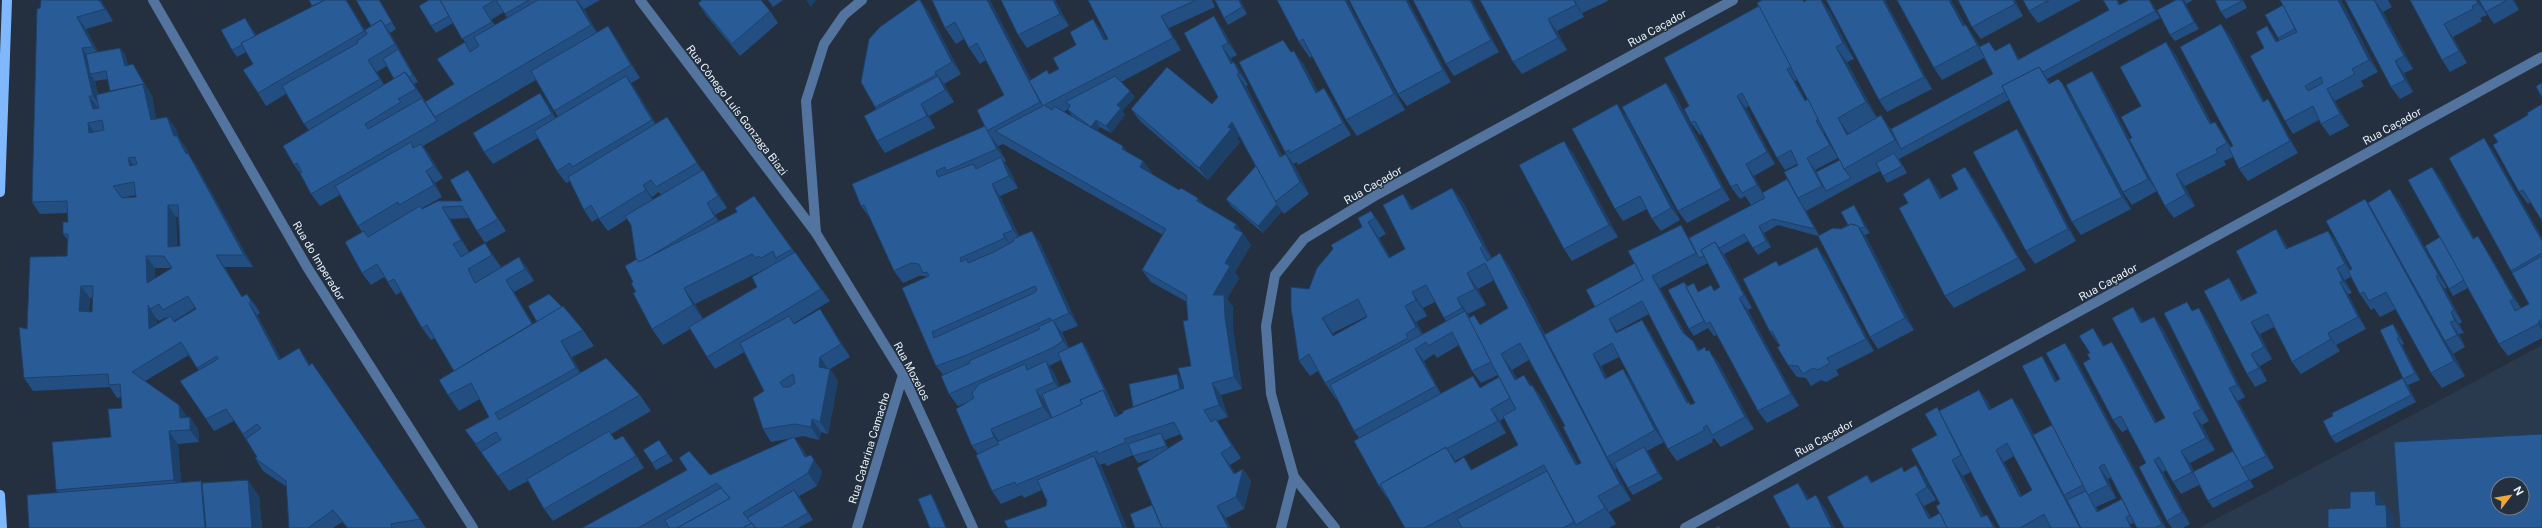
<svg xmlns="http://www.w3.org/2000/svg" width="2542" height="528" viewBox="0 0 2542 528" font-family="'Public Sans',sans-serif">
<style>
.built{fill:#293a4e;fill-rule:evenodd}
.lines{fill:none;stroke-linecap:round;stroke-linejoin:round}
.minor{stroke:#52749e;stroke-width:10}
.major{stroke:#80b8fd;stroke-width:10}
.wall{fill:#234e81;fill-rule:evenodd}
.shaded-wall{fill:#1d4069}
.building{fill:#295b96;stroke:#1d4069;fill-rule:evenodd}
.labels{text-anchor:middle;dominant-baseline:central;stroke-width:3;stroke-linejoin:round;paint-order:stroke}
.street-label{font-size:11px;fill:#eaf2fc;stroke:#24303f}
</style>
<rect width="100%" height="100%" fill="#24303f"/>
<path class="built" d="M2542,345V528H2199L2420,411ZM2498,484H2522V508H2498Z"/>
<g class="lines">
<g class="minor">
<polyline points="153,0 307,267 473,528"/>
<polyline points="640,0 816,233 903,375 973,528"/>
<polyline points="816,233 806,101 824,44 844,15 862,0"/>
<polyline points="857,528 903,375"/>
<polyline points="1281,528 1294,477"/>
<polyline points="1335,528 1294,477 1271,394 1266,326 1275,275 1304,239 1378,194 1733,0"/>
<polyline points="1685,528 2542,57"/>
</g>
<g class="major">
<polyline points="0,192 7,0"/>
<polyline points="0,495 2,528"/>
</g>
</g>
<g class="wall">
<path d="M101,0L113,21L86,29L98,52L125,54L128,65L137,71L152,96L156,119L167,117L176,129L179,138L186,148L189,156L196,165L253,267H225L242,297L247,294L256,306L260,313L257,315L281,359L299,348L310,365L312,363L426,528H347L342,522L333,528H289L287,487L263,471L255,458L257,457L234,421L214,431L180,381L199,371L189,355L145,381L179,405L187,417L198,429L199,442L178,444L181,483L201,481L202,483L259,496L262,528H29L58,493L56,490L111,437L122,408L121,397L117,398L110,387L33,391L24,378L27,329L67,256L68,240L63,234L68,222V213L40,214L32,202L40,8ZM108,79L110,91L98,94L95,81ZM136,195V197L122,198ZM176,217H179L180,246H177ZM155,268H172L155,278ZM90,298H92V312H89ZM195,308L196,309L175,322L174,321ZM167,317H168L157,324L156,318L159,321Z"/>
<path d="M356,0H380L396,29L390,33L418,82L414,84L425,101H424L425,102L454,84L465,42L453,23L436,33L431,26L429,0H600L584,9L597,32L616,38L640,78L631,83L656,124L667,117L702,170L711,182L727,208L715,215L719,221L737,212L754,196L830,301L794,323L828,321L850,357L830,369L838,381L828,434L821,432L819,440L803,436L794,438L803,449L807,457L819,467L822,472L817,486L799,496L813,520L798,528H669V527L668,528H582L710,475L793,438L771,442L763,429L764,391L744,352L715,369L707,357L690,329L663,345L652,329L636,292L633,282L636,259L631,225L627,219L608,231L598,218L592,222L584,210L570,181L566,183L557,171L538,138L493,164L484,152L549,105L556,118L558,117L536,80L423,146L430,156L443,178L435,183L442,197L422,208L423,209L462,201L476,183L506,231L485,243L501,267L476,282L519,257L528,269L534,281L514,292L533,324L583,330L594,346L572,357L581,373L640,395L651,411L611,434L615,440L623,436L632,448L644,468L553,521L544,509L528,481L509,491L465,430L489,417L480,399L459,411L448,395L454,372L435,338L431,340L422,328L401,292L396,295L384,277L371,285L362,273V232L358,226L340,195L320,206L311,194L300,173L294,165L309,130L304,124L286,94L266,106L258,93L253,64L246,52L237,57L232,50L245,18L256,35L349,4L365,30L371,26ZM504,12L507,18L495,25L491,20ZM387,66L394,79L384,85L377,72ZM659,192L661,195L653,200L652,197ZM469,218L477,231L485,243L469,252L450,219ZM763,270L757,287L703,319L695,304Z"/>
<polygon points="768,0 783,0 773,7"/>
<polygon points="920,0 928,11 961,74 944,84 954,102 929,116 935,128 885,153 877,141 876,109 875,107"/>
<path d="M932,0L1031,79L1050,74L1059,69L1076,45L1093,19L1102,31L1106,39H1108L1088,0H1212L1215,7L1169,28L1181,50L1121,82L1135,97L1122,111L1125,115L1111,133L1100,127L1097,131L1127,152L1143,161L1152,173L1151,174L1179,190L1198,198L1204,205L1236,224L1251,245L1235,272L1239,278L1227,299L1233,307V329L1242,389L1221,395L1228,417L1217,421L1224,431L1241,458L1230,465L1235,473L1243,469L1251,481L1244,509L1226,518L1152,505L1151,459L1138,463L1133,455L1107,466L1105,463L1100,465L1102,468L1127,528H1008L1046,506L1047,501L1042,490L1024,498L1022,495L1001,504L992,491L978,454L972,446L970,401L958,406L949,394L943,375L936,366L902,288L926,277L925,276H919L903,283L894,271L870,218L861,206L985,126L1004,95L986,60L980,64L969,48L964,39L956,44L945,28ZM1068,109V110L1072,116L1064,112ZM1003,144L1163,235L1142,270L1151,282L1187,302L1191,366L1184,388H1183L1182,381L1177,374L1133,407L1118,416L1087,349L1082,342L1069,348L1062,332L1078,326L1040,243L1032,231L1019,236L1000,196L1018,188L1009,169L1004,162L1006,161L998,146ZM1061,360L1071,382L1060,387L1054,373L1049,366ZM1045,402L1052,418H1051ZM1181,434L1183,439L1168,448L1165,440Z"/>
<polygon points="1001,0 1055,0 1069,26 1027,48 1018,35"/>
<polygon points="1215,0 1240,0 1247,14 1228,25 1224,18"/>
<polygon points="1277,0 1347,0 1405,110 1357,136 1346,120 1312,56 1310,58 1299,42"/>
<polygon points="1408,0 1451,82 1407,106 1398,94"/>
<polygon points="1413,0 1472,0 1499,52 1454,76 1446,64"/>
<polygon points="1480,0 1607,0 1608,1 1582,13 1584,17 1557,31 1567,50 1522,74 1513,62"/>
<polygon points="1885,0 1932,89 1887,112 1879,100"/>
<path d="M1897,0H1951L1965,25H1966L1974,37L1980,47L1995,50H2014L2019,59L2109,10L2118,0L2120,5L2129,0H2150L2160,18L2047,79L2050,83L2071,95L2131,209L2081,235L2072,222L2009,100L1899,159L1907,173L1887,183L1883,176L1880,171L1855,184L1806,211L1819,235L1841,229L1848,225L1858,212L1870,233L1865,235L1914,330L1878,349L1870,337L1818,236L1778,225L1764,233L1771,247L1758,255L1748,241L1724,254L1752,308L1748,310L1799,406L1767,423L1758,411L1717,335L1714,336L1708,328L1694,336L1689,329L1684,282L1688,286L1699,291L1714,290L1720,287L1708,263L1660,288L1686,335L1700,350L1707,351L1718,362L1754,429L1721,447L1714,438L1712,440L1713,442L1677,461L1668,449L1619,357L1601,366L1607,378L1632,381L1664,442L1647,451L1663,479L1633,495L1628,488L1617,468L1615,469L1614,467L1631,500L1609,512L1616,524L1609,528H1405L1388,498H1387L1379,486L1360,439L1354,431L1337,399H1336L1325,383L1318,371L1310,376L1299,361L1309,289L1362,227L1371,211L1382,227L1386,234L1379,238L1390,257L1405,249L1403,194L1413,209L1452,188L1464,204L1492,258L1500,253L1511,269L1545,334L1595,307L1689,238L1765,198H1764L1751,205L1745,196L1740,199L1731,187L1702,134L1700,135L1691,123L1689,106L1806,1L1829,10L1854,59L1847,62L1877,118L1891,129L1993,74L1984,58L1942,80L1934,68ZM1798,80L1808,99L1806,101L1795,81ZM1749,106L1777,158L1785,170L1797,164L1798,165L1787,179L1763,193L1754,176L1775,164L1746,108ZM1825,132L1840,160L1817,172L1815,170L1838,158L1824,133ZM1494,280L1508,308L1480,324L1474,315L1470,318L1468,314L1486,305L1478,289ZM1435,302L1446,321L1423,334L1416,322L1427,316L1423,308ZM1649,314L1695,403L1691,405L1689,402V403L1650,332H1618L1617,331ZM1367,316V317L1334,335L1333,333ZM1459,345L1472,371L1481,383L1498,375L1499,377L1481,388L1441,394L1424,361L1434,354L1437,358ZM1529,360L1565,426L1581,463L1578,465L1543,400L1532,385L1517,379L1512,370ZM1504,418L1518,445L1473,470L1456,462L1455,461L1506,433L1500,421Z"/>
<polygon points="1958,0 2015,0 2023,16 1981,39 1972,27"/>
<polygon points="2023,0 2081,0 2038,23 2029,11"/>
<polygon points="2176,0 2183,0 2199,29 2175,41 2170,35"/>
<polygon points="2184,0 2193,0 2186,4"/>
<polygon points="2243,0 2247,8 2226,19 2221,12"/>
<polygon points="2280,0 2341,0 2378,72 2361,81 2364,86 2335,101 2349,126 2330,136 2321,124 2319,120 2293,134 2285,121 2264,48 2267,26 2277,42 2279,40 2278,38 2283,5"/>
<polygon points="2345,0 2388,0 2392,7 2383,12 2413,69 2404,73 2413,92 2400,99 2391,87"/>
<polygon points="2410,0 2478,0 2487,15 2480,18 2482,21 2453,37 2467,63 2450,72 2442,60"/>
<polygon points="2479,0 2514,0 2519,10 2494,24 2486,12"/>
<polygon points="698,3 770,11 778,23 740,56 706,15"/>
<polygon points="1222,28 1237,55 1231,58 1233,63 1234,62 1243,75 1248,85 1246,86 1282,156 1295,166 1309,194 1284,214 1280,208 1282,211 1263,233 1231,206 1226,199 1256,166 1239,136 1237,138 1240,142 1208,180 1140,121 1131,109 1212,104 1218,97"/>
<polygon points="2230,36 2264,101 2268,99 2276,112 2298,153 2248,181 2239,169 2233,157 2224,161 2226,165 2185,186 2195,206 2174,218 2165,206 2141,106 2166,42 2175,54 2212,124 2215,122 2223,134 2231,147 2233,146"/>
<polygon points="1292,52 1303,63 1318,92 1332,100 1351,135 1298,165 1297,162 1293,164 1285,152"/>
<polygon points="2092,71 2100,83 2157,191 2132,205 2123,192"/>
<polygon points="1666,83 1675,95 1730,200 1687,223 1678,211"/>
<polygon points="2528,115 2531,202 2528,204 2519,192 2498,142"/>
<polygon points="1626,116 1680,220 1661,231 1652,219 1647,209 1623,221 1615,209"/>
<polygon points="2017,129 2025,141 2076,241 2035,264 2026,251"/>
<polygon points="2493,151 2542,238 2542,338 2508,356 2499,344 2468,288 2453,296 2449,289 2440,237 2432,167 2441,179 2474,238 2486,249 2521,308 2529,304 2511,271"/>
<polygon points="1573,153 1618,237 1572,261 1564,249"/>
<polygon points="1965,167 1974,179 2026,270 1954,308 1945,296 1908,203 1929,178 1938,190 1942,198 1958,189"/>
<polygon points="2365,199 2368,203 2399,201 2447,288 2445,289 2462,322 2459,324 2464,333 2459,334 2465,347 2453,354 2452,351 2465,376 2442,388 2431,373 2396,309 2380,317 2374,308 2371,310 2360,294 2351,277 2345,280 2352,293 2348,294 2366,329 2336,345 2340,351 2301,374 2292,362 2274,327 2260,334 2272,359 2260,366 2267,381 2255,387 2247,374 2229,278 2238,291 2243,300 2257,293 2276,229 2284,241 2288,248 2328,231 2337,243 2350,270 2352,269"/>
<polygon points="1826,259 1874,351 1836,370 1839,375 1826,382 1821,380 1811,386 1806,378 1797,377 1788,365 1779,344 1778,344 1770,332 1776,261 1780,266"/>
<polygon points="2194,310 2207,320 2245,397 2238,401 2274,468 2251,480 2250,480 2254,487 2213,508 2208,501 2199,485 2181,494 2173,482 2166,470 2163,472 2190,524 2183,528 2172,528 2167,521 2146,463 2128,429 2122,432 2113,420 2090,359 2090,353 2101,340 2104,346 2120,354 2157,423 2165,418 2142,319 2143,322 2154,317 2163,329 2209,421 2202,425 2215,450 2190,463 2194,471 2233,451"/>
<polygon points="2380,330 2398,331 2404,344 2402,345 2420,380 2408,385 2416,402 2336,443 2331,437 2403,378"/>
<path d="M2065,343L2074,356L2166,528H2137L2134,523L2130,524L2051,527L2049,528H2000L1971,472L1963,476L1984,516L1987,515L1996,528H1844L1867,475L1872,482L1905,471L1916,465L1925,477L1936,500L1924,506L1931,518L1940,513L1937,435V407L1939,411L1979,390L1988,402L1991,409L2021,410L2034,435L2052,425L2050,368L2057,381L2060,379ZM2014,456L2032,490L2022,496L2004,462ZM2111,477L2122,499L2098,511L2096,507L2116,498L2108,479Z"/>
<polygon points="659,440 673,461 656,470 652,463"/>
</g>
<g class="shaded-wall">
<polygon points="99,0 101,0 113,21"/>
<polygon points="346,0 347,0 349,4 373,43 364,31"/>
<polygon points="379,0 380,0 396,29 392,22"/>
<polygon points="576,0 577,0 584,9 602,41 591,25"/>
<polygon points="806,0 816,0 811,7"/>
<polygon points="920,0 928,11 961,74 952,62"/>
<polygon points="987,0 990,0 1051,118 1040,102"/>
<polygon points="1053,0 1055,0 1069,26 1060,14"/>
<polygon points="1239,0 1240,0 1247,14 1242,7"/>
<polygon points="1345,0 1347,0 1405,110 1394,94"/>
<polygon points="1406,0 1408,0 1451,82 1443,70"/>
<polygon points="1470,0 1472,0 1499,52 1491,40"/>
<polygon points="1574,0 1582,13 1584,17 1576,5"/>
<polygon points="1821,0 1822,0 1829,10 1854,59 1843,43"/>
<polygon points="1883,0 1885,0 1932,89 1924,77"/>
<polygon points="1949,0 1951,0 1972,38 1963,26"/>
<polygon points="2013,0 2015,0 2023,16 2015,4"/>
<polygon points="2149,0 2150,0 2160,18 2155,11"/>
<polygon points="2182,0 2186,4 2199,29 2194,22"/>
<polygon points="2338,0 2341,0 2378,72 2369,60"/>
<polygon points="2374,0 2383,12 2413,69 2404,56"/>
<polygon points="2476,0 2478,0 2487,15 2478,3"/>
<polygon points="2512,0 2514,0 2519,10"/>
<polygon points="1161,16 1169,28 1181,50 1173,38"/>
<polygon points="1214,16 1222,28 1237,55 1228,43"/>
<polygon points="77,17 86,29 102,59 93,47"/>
<polygon points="1093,19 1102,31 1113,52 1104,40"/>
<polygon points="1548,19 1557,31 1567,50 1558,38"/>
<polygon points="381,20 390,33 418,82 413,75"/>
<polygon points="2221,24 2230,36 2271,114 2263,102"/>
<polygon points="2444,24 2453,37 2467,63 2459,51"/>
<polygon points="1966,25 1974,37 1985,58 1977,45"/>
<polygon points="608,26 616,38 640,78 631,65"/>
<polygon points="2267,26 2276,38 2285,54 2276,42"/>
<polygon points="2166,42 2175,54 2218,137 2210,124"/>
<polygon points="2010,43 2014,50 2023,67 2018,60"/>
<polygon points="1222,46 1231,58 1238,73 1231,64"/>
<polygon points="1836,47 1847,62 1877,118 1866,102"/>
<polygon points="82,48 91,60 90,74 95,81 101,108 93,96"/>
<polygon points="120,48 125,54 130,73 125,66"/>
<polygon points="1294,51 1303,63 1325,105 1316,93"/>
<polygon points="368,60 377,72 389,92 380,79"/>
<polygon points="2395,61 2404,73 2413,92 2405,80"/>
<polygon points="1234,62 1243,75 1248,85 1239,73"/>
<polygon points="133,64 137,71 152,96 159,133 151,120"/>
<polygon points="2039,67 2047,79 2057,96 2049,84"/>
<polygon points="1787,69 1795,81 1813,113 1805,101"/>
<polygon points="2092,71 2100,83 2157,191 2148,179"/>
<polygon points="405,72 414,84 425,101 416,89"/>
<polygon points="935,72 944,84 954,102 945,90 936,75"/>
<polygon points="1237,74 1246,86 1289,169 1280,157"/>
<polygon points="626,76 635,88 661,132 652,120"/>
<polygon points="1666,83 1675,95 1730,200 1722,188"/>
<polygon points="2062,83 2071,95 2131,209 2122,197"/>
<polygon points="1324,88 1332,100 1351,135 1343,123"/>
<polygon points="2327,89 2335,101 2349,126 2340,114"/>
<polygon points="1130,91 1135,97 1122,111 1125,115 1111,133 1106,126 1117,105"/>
<polygon points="540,93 549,105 560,126 552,114"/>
<polygon points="89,96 98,108 101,121 93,109"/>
<polygon points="1737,96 1746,108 1775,164 1767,152"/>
<polygon points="2268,99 2276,112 2298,153 2290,141"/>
<polygon points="921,104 929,116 935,128 927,116"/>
<polygon points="1617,104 1626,116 1680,220 1671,208"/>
<polygon points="1881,115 1892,131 1901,149 1895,140"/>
<polygon points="167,117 176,129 179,138 186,148 189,156 196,165 253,267 244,255 174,136"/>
<polygon points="667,117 676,129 705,175 697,163"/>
<polygon points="1838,118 1849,134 1858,151 1847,135"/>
<polygon points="1096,120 1100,127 1095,134 1090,127"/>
<polygon points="1816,121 1824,133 1838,158 1830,145"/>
<polygon points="1232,122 1240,134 1237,138 1240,142 1208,180 1199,168"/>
<polygon points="2215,122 2223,134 2235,156 2227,143"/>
<polygon points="88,123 96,135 89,133"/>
<polygon points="2017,129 2025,141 2076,241 2068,229"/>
<polygon points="989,134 998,146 1006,161 997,149"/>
<polygon points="2484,138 2493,151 2542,238 2542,241"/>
<polygon points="1564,141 1573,153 1618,237 1609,225"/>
<polygon points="421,144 430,156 443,178 434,166"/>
<polygon points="1123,146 1132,158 1122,149"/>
<polygon points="1286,154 1295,166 1309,194 1300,182"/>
<polygon points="1001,157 1009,169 1018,188 1009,176"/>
<polygon points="128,158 137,170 130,166"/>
<polygon points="1807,158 1815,170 1827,191 1826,191 1822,186"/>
<polygon points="1143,161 1152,173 1148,179 1140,167"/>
<polygon points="1746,164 1754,176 1765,197 1757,185"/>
<polygon points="1965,167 1974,179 2026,270 2018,258"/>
<polygon points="2432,167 2441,179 2481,251 2473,239"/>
<polygon points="468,170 476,183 506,231 498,219"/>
<polygon points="703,170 711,182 727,208 718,196"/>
<polygon points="426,171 435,183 442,197 434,185"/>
<polygon points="2176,174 2185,186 2195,206 2186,194"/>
<polygon points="1929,178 1938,190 1949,211 1940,199"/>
<polygon points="992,184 1000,196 1021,242 1013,230"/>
<polygon points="643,185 652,197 654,203 646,190"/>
<polygon points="1452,188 1464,204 1494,262 1483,246"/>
<polygon points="2390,189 2399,201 2447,288 2439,276"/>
<polygon points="1403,194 1414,210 1411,210"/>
<polygon points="1198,198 1207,210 1197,201"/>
<polygon points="2365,199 2376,215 2445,341 2452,351 2465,376 2454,361"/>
<polygon points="1275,202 1282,211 1263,233 1258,226"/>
<polygon points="707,203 715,215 723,229 715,217"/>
<polygon points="1802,204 1806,211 1820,236 1815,229"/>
<polygon points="168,205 176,217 177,260 168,247"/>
<polygon points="1854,205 1870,233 1865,227"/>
<polygon points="442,207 450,219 469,252 461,240"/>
<polygon points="1371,211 1382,227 1386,234 1375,218"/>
<polygon points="1368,222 1379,238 1400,274 1389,258"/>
<polygon points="1236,224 1251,245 1235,272 1239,278 1227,299 1233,307 1233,329 1242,389 1234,377 1213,295 1225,263 1234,228"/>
<polygon points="1681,225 1689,238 1699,258 1696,253"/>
<polygon points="1759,226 1764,233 1771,247 1766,241"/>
<polygon points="1858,226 1867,238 1914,330 1905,318"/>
<polygon points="2276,229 2284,241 2295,261 2286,249"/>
<polygon points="1032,231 1040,243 1078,326 1069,313"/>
<polygon points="2328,231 2337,243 2354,276 2345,264"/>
<polygon points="1003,234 1012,246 1014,250 1005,238"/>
<polygon points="2478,236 2486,249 2523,311 2514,299"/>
<polygon points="1715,242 1724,255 1752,308 1744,295"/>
<polygon points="485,243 501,267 492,255"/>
<polygon points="1817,247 1826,259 1874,351 1866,339"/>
<polygon points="1500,253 1511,269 1608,456 1607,457 1614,467 1631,500 1620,484"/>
<polygon points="216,255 225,267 250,310 242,297"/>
<polygon points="146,256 155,268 156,295 147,283"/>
<polygon points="519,257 528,269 534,281 525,269"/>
<polygon points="2337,268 2345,280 2352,293 2343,281"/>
<polygon points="1467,273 1478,289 1486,305 1475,289"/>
<polygon points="1652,276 1660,288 1691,345 1683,333"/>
<polygon points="2436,276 2445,289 2462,322 2454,310"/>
<polygon points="2229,278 2238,291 2250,313 2241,301"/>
<polygon points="506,280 514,292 540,336 532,324"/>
<polygon points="2340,282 2348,294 2366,329 2358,317"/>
<polygon points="81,286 90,298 88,323 79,311"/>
<polygon points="684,288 695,304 704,321 693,305"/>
<polygon points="1412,292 1423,308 1427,316 1416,300"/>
<polygon points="247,294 256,306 260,313 251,301"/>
<polygon points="1457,298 1468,314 1473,323 1462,308"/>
<polygon points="1739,298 1748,310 1799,406 1791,394"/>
<polygon points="249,303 257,315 288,372 279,360"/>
<polygon points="148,305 156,318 157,341 149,329"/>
<polygon points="1405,306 1416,322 1428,343 1416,327"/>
<polygon points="2133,307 2142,319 2149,335 2141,323"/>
<polygon points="2199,308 2207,320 2245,397 2237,385"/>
<polygon points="820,309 828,321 850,357 841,344"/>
<polygon points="2451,312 2459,324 2464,333 2455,321"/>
<polygon points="2154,317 2163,329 2209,421 2201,409"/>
<polygon points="1322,318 1333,333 1344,352 1333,336"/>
<polygon points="1609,319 1617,331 1624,345 1616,333"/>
<polygon points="1053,320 1062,333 1071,353 1063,341"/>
<polygon points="1642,320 1650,332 1695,415 1687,403"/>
<polygon points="2539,321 2542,325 2542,330 2538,324"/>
<polygon points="2251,322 2260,334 2272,359 2264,347"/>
<polygon points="2450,322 2459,334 2465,347 2457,335"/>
<polygon points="2393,324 2398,331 2404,344 2399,337"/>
<polygon points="2093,328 2101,340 2111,358 2103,346"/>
<polygon points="2328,333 2340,351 2331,339"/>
<polygon points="2397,338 2402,345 2420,380 2415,373"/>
<polygon points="561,341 572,357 587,384 576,368"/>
<polygon points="1693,341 1702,353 1698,351"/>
<polygon points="1082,342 1087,349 1123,429 1115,417"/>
<polygon points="2112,342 2120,354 2163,436 2155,423"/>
<polygon points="2065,343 2074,356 2166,528 2165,528 2162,524"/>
<polygon points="299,348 307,360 317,378 309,366"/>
<polygon points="1415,349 1424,361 1444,399 1436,386"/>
<polygon points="1709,350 1718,362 1754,429 1745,417"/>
<polygon points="1501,354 1512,370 1526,396 1515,380"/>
<polygon points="1593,354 1601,366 1614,391 1605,379"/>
<polygon points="2251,354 2260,366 2267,381 2259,368"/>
<polygon points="2042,356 2050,368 2064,394 2055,382"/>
<polygon points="820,357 828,369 830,369 838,381 828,434 820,422 819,367"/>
<polygon points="1046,361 1054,373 1063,394 1054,382"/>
<polygon points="1623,369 1632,381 1664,442 1655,430"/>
<polygon points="1177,374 1182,381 1186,403 1181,396"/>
<polygon points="1524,375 1543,400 1587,481 1576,465"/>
<polygon points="2403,379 2408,385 2416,402 2411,395"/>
<polygon points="1212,383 1221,395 1228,417 1219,405"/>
<polygon points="2229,388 2238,401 2274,468 2266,456"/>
<polygon points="1036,390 1045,402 1052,419 1043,407"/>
<polygon points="1979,390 1988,402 1998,422 1989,410"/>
<polygon points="2012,398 2021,410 2065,494 2064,495 2068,502 2083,528 2080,528"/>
<polygon points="179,405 187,417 188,430 180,418"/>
<polygon points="1937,407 1948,423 1972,471 1961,455"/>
<polygon points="1491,409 1500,421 1506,433 1498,421"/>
<polygon points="2193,413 2202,425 2215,450 2206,438"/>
<polygon points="190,417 198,429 199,442 190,430"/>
<polygon points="812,419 821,432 819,440 811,427"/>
<polygon points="1216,419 1224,431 1241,458 1232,446"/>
<polygon points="991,429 1000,442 1003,449 994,437"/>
<polygon points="169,431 178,444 182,493 174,480"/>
<polygon points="1161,433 1165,440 1170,453 1166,446"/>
<polygon points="623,436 632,448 644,468 636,456"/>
<polygon points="794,437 803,449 812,465 811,455 822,472 817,486 808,473 805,457"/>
<polygon points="659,440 664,447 673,461 668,454"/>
<polygon points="1446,447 1457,463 1455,463"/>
<polygon points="1644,447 1649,453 1663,479 1658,473"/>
<polygon points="1996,450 2004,462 2028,509 2020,497"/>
<polygon points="2181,451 2190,463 2200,484 2192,472"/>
<polygon points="1221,453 1230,465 1240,481 1243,469 1251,481 1244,509 1236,497 1234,474"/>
<polygon points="1094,456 1102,468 1127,528 1123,528"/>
<polygon points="1464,457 1475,473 1471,470"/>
<polygon points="1952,460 1963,476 1990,528 1981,517"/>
<polygon points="2154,460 2163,472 2190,524 2182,512"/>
<polygon points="1916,465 1925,477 1936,500 1927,487"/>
<polygon points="2099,467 2108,479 2116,498 2108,485"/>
<polygon points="2245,473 2250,480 2254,487 2249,480"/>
<polygon points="248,480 259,496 262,528 252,528"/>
<polygon points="201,481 214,499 216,528 205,528"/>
<polygon points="1798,483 1809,498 1818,516 1807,500"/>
<polygon points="794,490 799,496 813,520 808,513"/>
<polygon points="2375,491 2384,503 2384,517 2376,505"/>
<polygon points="931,494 935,500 947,528 946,528"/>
<polygon points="1916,494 1924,506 1935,528 1929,519"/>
<polygon points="1816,495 1827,511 1835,528 1832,528"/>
<polygon points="1598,496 1609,512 1616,524 1605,508"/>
<polygon points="2386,505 2394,517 2395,528 2387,528"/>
<polygon points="1217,506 1226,518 1231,528 1228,528"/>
<polygon points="1987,515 1996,528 1994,528"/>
<polygon points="2126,517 2130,524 2132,528 2131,528"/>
</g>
<g class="building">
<path d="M41,0H99L105,9L77,17L93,47L82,48L93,96H89L93,109L99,108L96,95L143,84L151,120L167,117L174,136H177L186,154L188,153L244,255H216L242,297L247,294L251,301L249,303L279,360L299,348L309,366L312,363L420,519L391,524L392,528H348L333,510L308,528H289L286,481L255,458L257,457L246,439L261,428L257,424L243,434L226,409L206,419L180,381L218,359L217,356L197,368L181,342L132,372L179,405L180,418L190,417V430L169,431L174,480L56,490L52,442L111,437L108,409L122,408L120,384L109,385L108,374L24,378L19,327L27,329L30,257L67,256L68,234H63V222H68L67,201L32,202L37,9L40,8ZM102,120L104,130L89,133L88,123ZM135,157L137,164L130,166L128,158ZM134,182L136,197L122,198L113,186ZM168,205H178L180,246L168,247ZM146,256H164L172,268L147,283ZM81,286H93L92,312L79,311ZM188,296L196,309L174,322L171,316L149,329L148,305L150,309L159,304L163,310Z"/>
<polygon points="309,0 325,0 312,6"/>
<polygon points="325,0 346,0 364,31 258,93 243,70 253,64 241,43"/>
<polygon points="356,0 379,0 392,22 385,26 381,20 371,26"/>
<polygon points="429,0 440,0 449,16 431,26 419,6"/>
<polygon points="440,0 495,0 483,7 492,22 462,39"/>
<polygon points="496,0 529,0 505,14"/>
<polygon points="538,0 576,0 591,25 435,117 425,102 454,84 437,59 465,42 470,52 479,46 474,37"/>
<polygon points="702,0 761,0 770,11 732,44 698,3"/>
<polygon points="918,0 920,0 952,62 935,72 936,75 875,107 861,82 869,39 880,27"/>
<polygon points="932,0 987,0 1040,102 987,131 977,110 1004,95 977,43 969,48 955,22 945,28"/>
<polygon points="1001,0 1053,0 1060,14 1018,35"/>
<polygon points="1088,0 1196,0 1161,16 1173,38 1044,105 1052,110 1054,106 1123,146 1122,149 1143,161 1140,167 1179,190 1181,188 1198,198 1197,201 1236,224 1234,228 1243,233 1225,263 1230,266 1213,295 1224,295 1225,317 1234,377 1212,383 1219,405 1204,410 1211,422 1216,419 1232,446 1221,453 1234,474 1243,469 1236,497 1217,506 1228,527 1228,528 1162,528 1137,468 1183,439 1174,422 1124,439 1126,442 1098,454 1097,451 1016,485 1015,482 992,491 976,455 999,444 997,442 1082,404 1080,400 1103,390 1115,417 1123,413 1123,411 1184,388 1178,368 1191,366 1183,321 1188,320 1186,295 1142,270 1166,229 995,131 1043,106 1029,81 1047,70 1049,74 1059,69 1053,58 1076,45 1070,32 1093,19 1104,40 1108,39"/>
<polygon points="1215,0 1239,0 1242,7 1224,18"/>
<polygon points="1277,0 1345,0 1394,94 1346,120 1303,39 1299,42"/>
<polygon points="1349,0 1406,0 1443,70 1398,94"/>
<polygon points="1413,0 1470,0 1491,40 1446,64"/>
<polygon points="1480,0 1575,0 1574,0 1576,5 1548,19 1558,38 1513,62"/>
<polygon points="1762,0 1803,0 1804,2 1807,0 1821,0 1843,43 1836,47 1866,102 1838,118 1847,135 1881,115 1895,140 1844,169 1757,3"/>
<polygon points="1826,0 1883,0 1924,77 1879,100"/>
<polygon points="1897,0 1949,0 1963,26 1966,25 1977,45 1934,68"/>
<polygon points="1958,0 2013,0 2015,4 1972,27"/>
<polygon points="2023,0 2049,0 2029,11"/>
<polygon points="2103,0 2117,0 2119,5 2129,0 2149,0 2155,11 2043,72 2039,67 2002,86 2005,92 1901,149 1891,129 1993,74 1979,47 1989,42 1995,51 2010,43 2018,60 2109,10"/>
<polygon points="2176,0 2182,0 2194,22 2170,35 2157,10"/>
<polygon points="2215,0 2242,0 2242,1 2221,12"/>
<path d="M2280,0H2338L2369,60L2352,69L2355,74L2327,89L2340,114L2321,124L2313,106L2285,121L2250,56L2264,48L2256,32L2267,26L2276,42L2297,32ZM2321,77L2323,83L2308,91L2305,86Z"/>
<polygon points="2345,0 2374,0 2404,56 2395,61 2405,80 2391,87"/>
<polygon points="2410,0 2476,0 2478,3 2472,6 2473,9 2444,24 2459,51 2442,60"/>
<polygon points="2479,0 2507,0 2486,12"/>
<polygon points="2283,5 2295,29 2278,38 2265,15"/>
<polygon points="1759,6 1791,67 1787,69 1805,101 1808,99 1818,119 1816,121 1830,145 1807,158 1822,186 1798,198 1784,172 1798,165 1791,150 1777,158 1742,93 1737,96 1767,152 1746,164 1757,185 1742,193 1737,184 1731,187 1695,121 1691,123 1684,109 1689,106 1664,58"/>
<polygon points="1214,16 1228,43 1222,46 1231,64 1234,62 1239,73 1237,74 1280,157 1286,154 1300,182 1275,202 1232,122 1228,127 1231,129 1199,168 1131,109 1167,67 1212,104 1218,97 1184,33"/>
<polygon points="245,18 255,36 241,43 242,45 232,50 221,30"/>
<polygon points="381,20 395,44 368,60 380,79 304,124 282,86 358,43 357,41 367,34 365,30"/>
<polygon points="2221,24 2263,102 2268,99 2290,141 2239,169 2229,148 2233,146 2180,47"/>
<polygon points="608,26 631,65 554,111 531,71"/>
<polygon points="1283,40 1291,52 1294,51 1316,93 1324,88 1343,123 1290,153 1289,150 1285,152 1239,62"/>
<polygon points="2166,42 2210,124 2215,122 2227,143 2216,149 2218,153 2176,174 2186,194 2165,206 2129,139 2132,138 2121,117 2141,106 2120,67"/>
<polygon points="120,48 125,66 133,64 147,89 143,84 110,91 106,71 90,74 86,54"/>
<polygon points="398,49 413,75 409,77 405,72 394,79 383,59"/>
<polygon points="2039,67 2049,84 2058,79 2062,83 2122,197 2072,222 2002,86"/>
<polygon points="2092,71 2148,179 2123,192 2066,85"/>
<polygon points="405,72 416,89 398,99 401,102 365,124 368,129 422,98 437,121 311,194 300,173 302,172 297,163 294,165 283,146"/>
<polygon points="626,76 652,120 572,167 570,163 557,171 534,131"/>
<polygon points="938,76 945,90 921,104 927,116 877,141 864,116"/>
<polygon points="1115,76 1130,91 1117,105 1121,108 1106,126 1096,120 1091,127 1068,110 1070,105 1065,102"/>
<polygon points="1666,83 1722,188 1678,211 1622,107"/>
<polygon points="2542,83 2542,98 2536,86"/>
<polygon points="540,93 552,114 484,152 473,133"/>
<polygon points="1617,104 1671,208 1652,219 1640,196 1615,209 1572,129"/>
<polygon points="2542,104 2542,221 2523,190 2519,192 2493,145 2498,142 2493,135 2528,115 2527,113"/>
<polygon points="667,117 697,163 656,187 651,180 643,185 646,190 599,219 591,205 584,210 568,177"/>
<path d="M985,126L997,149L946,171L945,167L936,171L938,177L973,164L976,169L1001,157L1009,176L992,184L1013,230L1003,234L1005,238L960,258L961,262L967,259L968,263L994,252L1014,241L1013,239L1032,231L1069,313L1052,321L1050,318L967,355L936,366L902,288L929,276L927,272L923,273L919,264L911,263L894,271L864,205L861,206L852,184ZM1035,286L1037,290L1034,293L934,338L932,332Z"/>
<polygon points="2017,129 2068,229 2026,251 1973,152"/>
<polygon points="2484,138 2542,241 2542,253 2511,271 2449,158"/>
<polygon points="1564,141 1609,225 1564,249 1519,165"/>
<polygon points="411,142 413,148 421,144 434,166 426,171 434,185 399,205 398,202 358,226 335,186"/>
<polygon points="1894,153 1902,166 1883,176 1876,163"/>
<polygon points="1840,160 1844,169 1851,178 1826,191 1816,172"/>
<polygon points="1256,166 1277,204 1258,226 1226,199"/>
<polygon points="1965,167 2018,258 1945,296 1899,208 1908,203 1903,194 1929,178 1940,199 1958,189 1951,175"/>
<polygon points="2432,167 2473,239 2478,236 2514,299 2510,301 2515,311 2529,304 2512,273 2542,256 2542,319 2539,321 2538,324 2499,344 2408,180"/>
<polygon points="468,170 498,219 477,231 462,206 442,207 461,240 453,244 461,257 485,243 492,255 468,269 475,283 519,257 525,269 506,280 532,324 454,371 427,325 422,328 394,279 388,282 377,264 362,273 345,242 364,231 368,237 420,206 422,209 438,201 462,201 450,180"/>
<polygon points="703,170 718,196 707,203 715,217 642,261 640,262 637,259 636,259 631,225 625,216"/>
<polygon points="1787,179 1815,229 1773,219 1759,226 1766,241 1753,248 1744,234 1719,248 1715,242 1701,250 1704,256 1699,258 1689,238 1765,198 1762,193"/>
<path d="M1452,188L1483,246L1480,248L1487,261L1500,253L1620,484L1598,496L1605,508L1576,525L1544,465L1424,528H1405L1380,484L1446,447L1455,463L1464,457L1471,470L1518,445L1503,416L1516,409L1468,319L1474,315L1480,325L1508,308L1485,263L1467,273L1475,289L1457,298L1462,308L1444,318L1426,285L1412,292L1416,300L1405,306L1416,327L1406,334L1408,338L1325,383L1309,354L1299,361L1291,308V287L1309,289L1317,268L1333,249L1331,245L1362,227L1358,218L1371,211L1375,218L1368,222L1389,258L1405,249L1383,205L1403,194L1411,210ZM1358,299L1367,317L1333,336L1322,318ZM1520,343L1565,426L1563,427L1581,463L1576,465L1532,385L1530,386L1524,375L1515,380L1501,354Z"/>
<polygon points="2390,189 2439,276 2436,276 2454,310 2451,312 2455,321 2450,322 2457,335 2445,341 2368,203"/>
<polygon points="754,196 792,249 776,258 773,251 761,258 759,256 756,258 752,254 684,288 693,305 652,329 633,293 636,292 631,283 633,282 625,266 637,259 639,262 737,212 735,208"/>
<polygon points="2365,199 2454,361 2431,373 2386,292 2369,301 2364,292 2360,294 2348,271 2352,269 2326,221"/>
<polygon points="1854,205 1865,227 1860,228 1858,226 1851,224 1848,225 1841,212"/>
<polygon points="1851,224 1858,226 1905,318 1870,337 1818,236 1833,228 1841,229"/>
<path d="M1681,225L1696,253L1652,276L1683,333L1693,341L1698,351L1705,347L1706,351L1709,350L1745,417L1712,435L1707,425L1703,428L1705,430L1668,449L1612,343L1593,354L1605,379L1623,369L1655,430L1607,457L1544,335L1643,280L1628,251ZM1642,301L1695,403L1690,405L1689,402L1687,403L1642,320L1616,333L1609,319Z"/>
<polygon points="2276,229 2286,249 2328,231 2345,264 2337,268 2343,281 2340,282 2358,317 2328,333 2331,339 2292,362 2268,314 2251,322 2264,347 2251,354 2259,368 2247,374 2204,291 2229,278 2241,301 2257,293 2236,251"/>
<polygon points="2440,237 2464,280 2449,289 2425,246"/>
<polygon points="1715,242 1744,295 1739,298 1791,394 1758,411 1710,322 1706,324 1686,287 1694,283 1698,292 1711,285 1714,291 1720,287 1701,250"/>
<polygon points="1817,247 1866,339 1827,358 1830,363 1818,370 1813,368 1803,374 1798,366 1788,365 1777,347 1780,346 1772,331 1770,332 1743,279 1776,261 1779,266"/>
<polygon points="795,252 821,289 707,357 689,327 757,287 752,277"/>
<polygon points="1635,263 1643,280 1595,307 1586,290"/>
<polygon points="1684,282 1687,287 1686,287 1704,321 1689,329 1668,290"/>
<polygon points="549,294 562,307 537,322 528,306"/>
<polygon points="2187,302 2192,311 2199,308 2237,385 2229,388 2266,456 2242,468 2164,313"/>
<polygon points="563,306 583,330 561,341 576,368 495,413 499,420 606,358 640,395 498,476 481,452 501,440 496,432 476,444 465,430 489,417 471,383 448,395 439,380"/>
<polygon points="2133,307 2141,323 2154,317 2201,409 2193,413 2206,438 2181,451 2192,472 2173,482 2159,457 2154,460 2182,512 2167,521 2139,467 2146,463 2121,416 2113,420 2083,363 2090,359 2087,354 2090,353 2079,336 2093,328 2103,346 2112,342 2155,423 2165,418 2112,318"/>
<path d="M820,309L841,344L820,357L819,367L830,369L820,422L812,419L811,427L795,424L763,429L753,398L764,391L740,343L789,316L794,324ZM793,374L795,383L789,387H783L780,382Z"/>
<polygon points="1465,311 1491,362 1472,371 1452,332 1428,346 1426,342 1415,349 1436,386 1354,431 1330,385"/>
<polygon points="1053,320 1063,341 1052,348 949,394 941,376 970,363 969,361 1040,329 1038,327"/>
<polygon points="2393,324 2399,337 2397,338 2415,373 2403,379 2411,395 2331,437 2323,421 2333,416 2332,413 2403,378 2380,330"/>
<polygon points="1082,342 1107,395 1103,390 1080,400 1082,404 1052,418 1042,394 1071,382 1058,353"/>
<polygon points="2065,343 2162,524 2155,528 2137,528 2104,464 2099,467 2108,485 2088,495 2022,366 2042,356 2055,382 2060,379 2046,353"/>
<polygon points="1046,361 1054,382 1036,390 1043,407 991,429 994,437 972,446 956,409 974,398 972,393 979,384 1025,364 1027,370"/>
<polygon points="1177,374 1180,389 1133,407 1129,384"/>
<polygon points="1473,376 1480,388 1499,377 1510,398 1491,409 1498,421 1446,449 1446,447 1380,484 1381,485 1379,486 1354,441"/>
<path d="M1979,390L1989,410L2012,398L2080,528H2051L2044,514L2020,528H2000L1939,411ZM2007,443L2032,490L2020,497L1996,450Z"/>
<polygon points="1937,407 1961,455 1952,460 1981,517 1987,515 1994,528 1947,528 1936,506 1940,504 1911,449 1937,435 1925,414"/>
<polygon points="2052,425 2083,485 2064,495 2033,435"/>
<polygon points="609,431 615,440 623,436 636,456 544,509 527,479"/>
<polygon points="1161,433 1166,446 1133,456 1128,444"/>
<path d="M2542,434V528H2400L2394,442ZM2498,484H2522V508H2498Z"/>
<polygon points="794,437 805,457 811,455 814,460 808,473 743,513 752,523 743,528 677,528 730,498 717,483 638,528 582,528 687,470 679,458 689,451 710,475"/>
<polygon points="659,440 668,454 652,463 643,450"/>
<polygon points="1644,447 1658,473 1628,488 1614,463"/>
<polygon points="2233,451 2249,480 2208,501 2193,472"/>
<polygon points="1094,456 1123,528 1008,528 1004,521 1046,506 1047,501 1037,480"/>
<polygon points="1916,465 1927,487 1916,494 1929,519 1940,513 1947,528 1844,528 1827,497 1867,475 1871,483 1902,467 1904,472"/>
<polygon points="1547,471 1574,522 1563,528 1462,528 1457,519"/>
<polygon points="248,480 252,528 206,528 202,483"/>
<polygon points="201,481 205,528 29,528 27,495"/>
<polygon points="1798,483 1807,500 1816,495 1832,528 1790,528 1773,496"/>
<polygon points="721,488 730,498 677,528 669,528 665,520"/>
<polygon points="794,490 808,513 781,528 756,528 747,518"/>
<polygon points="2086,491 2097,512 2122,499 2130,515 2126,517 2131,528 2081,528 2067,500"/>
<polygon points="2375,491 2376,505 2386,505 2387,528 2328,528 2328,509 2350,508 2350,492"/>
<polygon points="931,494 946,528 930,528 918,499"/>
<polygon points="1152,505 1162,528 1135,528 1130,514"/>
<polygon points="752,523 755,528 743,528"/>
<polygon points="1719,526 1720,528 1715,528"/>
</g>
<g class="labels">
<g class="street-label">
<text transform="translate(1657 28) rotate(-29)">Rua Caçador</text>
<text transform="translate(737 110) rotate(53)">Rua Cônego Luís Gonzaga Biazi</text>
<text transform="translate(2392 126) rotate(-29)">Rua Caçador</text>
<text transform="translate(1373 185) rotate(-30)">Rua Caçador</text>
<text transform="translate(319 261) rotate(59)">Rua do Imperador</text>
<text transform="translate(2108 282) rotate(-29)">Rua Caçador</text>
<text transform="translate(912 371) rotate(62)">Rua Mozelos</text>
<text transform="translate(1824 438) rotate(-29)">Rua Caçador</text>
<text transform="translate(869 448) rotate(-73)">Rua Catarina Camacho</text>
</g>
</g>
<g transform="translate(2510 496) rotate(59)"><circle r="19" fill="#24303f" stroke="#737e8b"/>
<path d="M0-3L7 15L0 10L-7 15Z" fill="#eda83b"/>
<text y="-6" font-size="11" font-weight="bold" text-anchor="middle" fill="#eaf2fc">N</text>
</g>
</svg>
